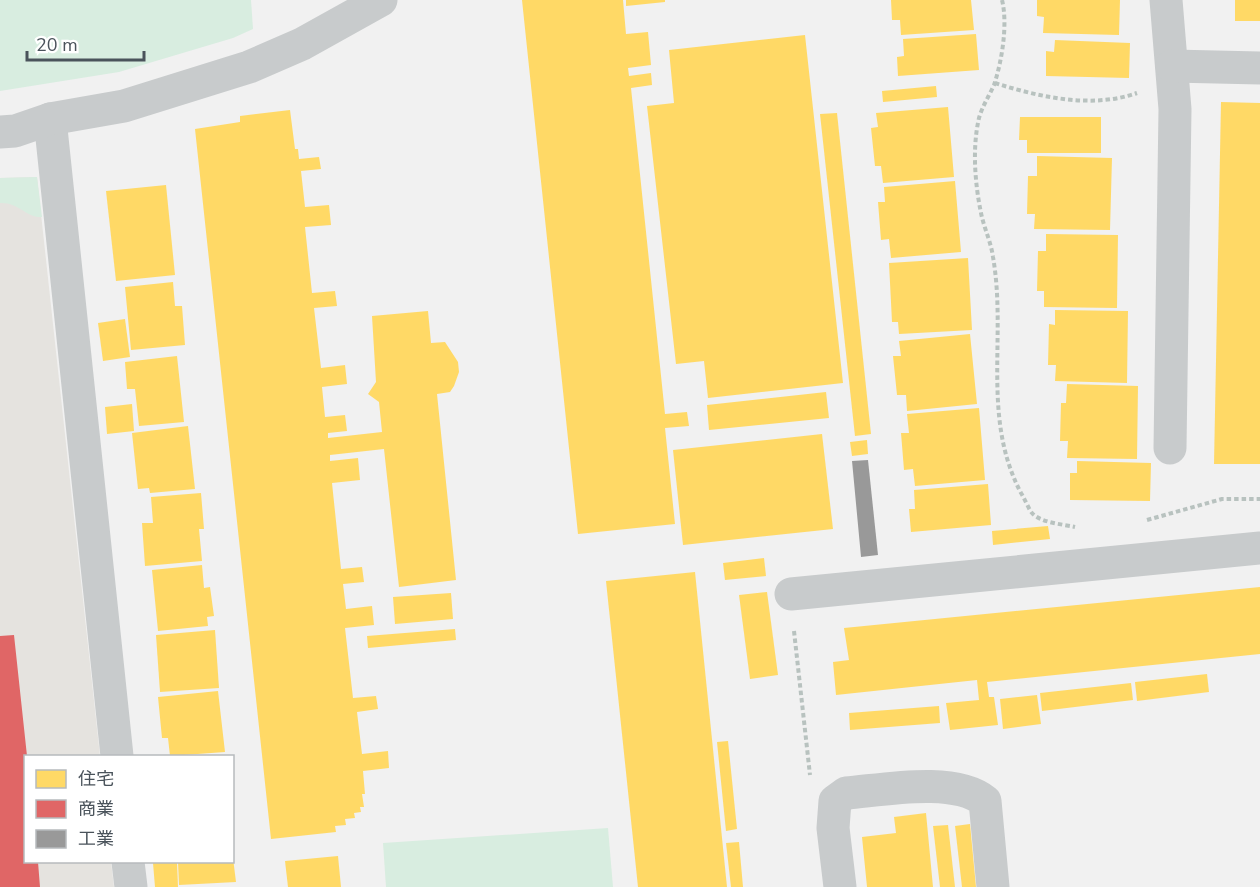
<svg xmlns="http://www.w3.org/2000/svg" width="1260" height="887" viewBox="0 0 1260 887" font-family="'Nunito Sans','Noto Sans JP',sans-serif">
<style>
.commercial{fill:#e5e3df}
.green{fill:#d8ede0}
.homes{fill:#ffd966}
.shops{fill:#e06666}
.industry{fill:#999}
.lines{fill:none;stroke-linecap:round;stroke-linejoin:round}
.path{stroke:#b8c2bf;stroke-width:4;stroke-dasharray:4.5 3;stroke-linecap:butt}
.minor{stroke:#c8cbcc;stroke-width:33}
</style>
<rect width="100%" height="100%" fill="#f1f1f1"/>
<polygon class="commercial" points="37,177 100,756 26,756 26,862 111,862 114,887 0,887 0,178"/>
<g class="green">
<polygon points="0,0 251,0 253,29 233,38 119,72 0,91"/>
<path d="M37,177L42,217C26,218 19,202 0,203V178Z"/>
<polygon points="608,828 613,887 386,887 383,843"/>
</g>
<g class="homes">
<polygon points="522,0 623,0 626,34 648,32 651,65 628,68 629,76 651,73 652,85 631,88 665,414 687,412 689,426 665,428 675,524 578,534"/>
<polygon points="626,0 665,0 665,2 626,6"/>
<polygon points="891,0 971,0 974,30 901,35 900,20 892,20"/>
<polygon points="1037,0 1120,0 1119,35 1043,33 1044,17 1037,16"/>
<rect x="1235" y="0" width="25" height="21"/>
<polygon points="976,34 979,70 898,76 897,57 904,56 903,39"/>
<polygon points="805,35 843,383 708,398 704,361 676,364 647,106 674,103 669,50"/>
<polygon points="1055,40 1130,43 1129,78 1046,76 1046,51 1054,52"/>
<polygon points="936,86 937,97 883,102 882,91"/>
<polygon points="1221,102 1260,103 1260,464 1214,464"/>
<polygon points="948,107 954,177 883,183 881,166 875,166 871,128 878,127 876,113"/>
<polygon points="290,110 295,149 298,149 299,159 319,157 321,169 301,171 305,207 329,205 331,225 305,227 312,293 335,291 337,306 314,308 321,368 345,365 347,384 322,387 325,417 345,415 347,431 328,433 328,438 382,432 379,402 368,394 376,382 372,316 428,311 431,343 445,342 458,362 459,372 454,386 450,392 437,394 456,580 399,587 384,449 330,455 330,461 358,458 360,480 332,483 341,569 362,567 364,582 343,584 346,609 372,606 374,625 345,628 353,698 376,696 378,709 357,712 362,754 388,751 389,768 363,771 365,794 362,794 364,807 360,807 361,812 354,813 355,818 345,819 346,825 335,826 336,832 271,839 195,129 240,122 240,116"/>
<polygon points="837,113 871,434 855,436 820,114"/>
<polygon points="1020,117 1101,117 1101,153 1027,153 1027,140 1019,140"/>
<polygon points="1037,156 1112,158 1110,230 1034,229 1035,214 1027,214 1028,176 1037,176"/>
<polygon points="955,181 961,252 891,258 889,239 881,240 878,202 885,202 884,187"/>
<polygon points="166,185 175,275 116,281 106,191"/>
<polygon points="1046,234 1118,235 1117,308 1044,307 1044,291 1037,291 1038,251 1046,251"/>
<polygon points="968,258 972,330 899,334 898,322 892,322 889,263"/>
<polygon points="173,282 175,306 182,306 185,345 131,350 125,287"/>
<polygon points="1055,310 1128,311 1127,383 1055,381 1056,365 1048,365 1049,324 1055,325"/>
<polygon points="125,319 130,357 103,361 98,323"/>
<polygon points="970,334 977,404 907,411 906,395 897,395 893,356 901,356 899,341"/>
<polygon points="177,356 184,422 139,426 135,389 127,389 125,362"/>
<polygon points="1067,384 1138,386 1137,459 1067,458 1068,441 1060,441 1061,403 1066,403"/>
<polygon points="826,392 829,418 709,430 707,405"/>
<polygon points="132,404 134,431 107,434 105,407"/>
<polygon points="979,408 985,480 915,486 913,469 904,470 901,433 909,433 907,414"/>
<polygon points="188,426 195,489 150,493 149,488 138,489 132,433"/>
<polygon points="822,434 833,529 683,545 673,450"/>
<polygon points="867,440 868,454 852,456 850,442"/>
<polygon points="1077,461 1151,463 1150,501 1070,500 1070,473 1077,473"/>
<polygon points="988,484 991,525 911,532 909,509 915,509 914,490"/>
<polygon points="201,493 204,529 199,529 202,561 145,566 142,523 153,523 151,497"/>
<polygon points="1048,526 1050,539 993,545 992,531"/>
<polygon points="764,558 766,576 725,580 723,563"/>
<polygon points="202,565 204,588 210,587 214,616 207,617 208,626 158,631 152,570"/>
<polygon points="695,572 727,887 638,887 606,581"/>
<polygon points="1260,587 1260,654 987,682 989,697 994,697 998,725 950,730 946,703 979,700 977,680 836,695 833,662 849,660 844,628"/>
<polygon points="767,592 778,675 750,679 739,595"/>
<polygon points="451,593 453,619 395,624 393,597"/>
<polygon points="455,629 456,640 368,648 367,636"/>
<polygon points="215,630 219,688 160,692 156,635"/>
<polygon points="1207,674 1209,692 1137,701 1135,682"/>
<polygon points="1131,683 1133,700 1042,711 1040,693"/>
<polygon points="218,691 225,752 170,756 168,738 162,738 158,697"/>
<polygon points="1037,695 1041,724 1003,729 1000,699"/>
<polygon points="939,706 940,723 850,730 849,713"/>
<polygon points="728,741 737,829 726,831 717,742"/>
<polygon points="926,813 933,887 867,887 862,837 896,833 894,817"/>
<polygon points="970,824 976,887 962,887 955,826"/>
<polygon points="948,825 955,887 940,887 933,826"/>
<polygon points="739,842 743,887 731,887 726,843"/>
<polygon points="232,850 236,882 179,885 178,862 232,862"/>
<polygon points="338,856 341,887 288,887 285,861"/>
<polygon points="177,862 178,887 155,887 153,863"/>
</g>
<polygon class="shops" points="14,635 27,756 26,862 38,862 40,887 0,887 0,636"/>
<polygon class="industry" points="868,460 878,555 861,557 852,461"/>
<g class="lines">
<g class="path">
<path d="M1002,0C1008,24 1002,61 994,85C989,96 982,107 979,118C972,148 975,184 981,213C984,228 991,242 993,257C1007,337 981,417 1021,493C1025,499 1028,508 1032,513C1041,523 1062,524 1075,527"/>
<path d="M995,83C1039,97 1092,109 1137,93"/>
<polyline points="1147,520 1222,499 1260,499"/>
<polyline points="794,631 810,775"/>
</g>
<g class="minor">
<polyline points="1166,0 1175,109 1170,448"/>
<polyline points="1172,66 1260,68"/>
<polyline points="50,119 117,756"/>
<polyline points="0,132 15,131 50,119 124,106 249,67 302,44 381,0"/>
<polyline points="791,594 1260,548"/>
<polyline points="128,862 131,887"/>
<path d="M840,887L833,828L835,801L846,793C883,790 954,776 985,801L993,887"/>
</g>
</g>
<rect x="24" y="755" width="210" height="108" fill="#ffffff" stroke="#b7babd" stroke-width="1.5"/>
<rect x="36" y="770" width="30" height="18" fill="#ffd966" stroke="#b7babd" stroke-width="1.5"/>
<text x="78" y="785" font-size="18" fill="#4a535b">住宅</text>
<rect x="36" y="800" width="30" height="18" fill="#e06666" stroke="#b7babd" stroke-width="1.5"/>
<text x="78" y="815" font-size="18" fill="#4a535b">商業</text>
<rect x="36" y="830" width="30" height="18" fill="#999999" stroke="#b7babd" stroke-width="1.5"/>
<text x="78" y="845" font-size="18" fill="#4a535b">工業</text>
<path d="M27 51v9h117v-9" fill="none" stroke="#4a535b" stroke-width="3"/>
<text x="36" y="51" font-size="18" fill="#4a535b" stroke="#ffffff" stroke-width="4.5" paint-order="stroke">20 m</text>
</svg>
